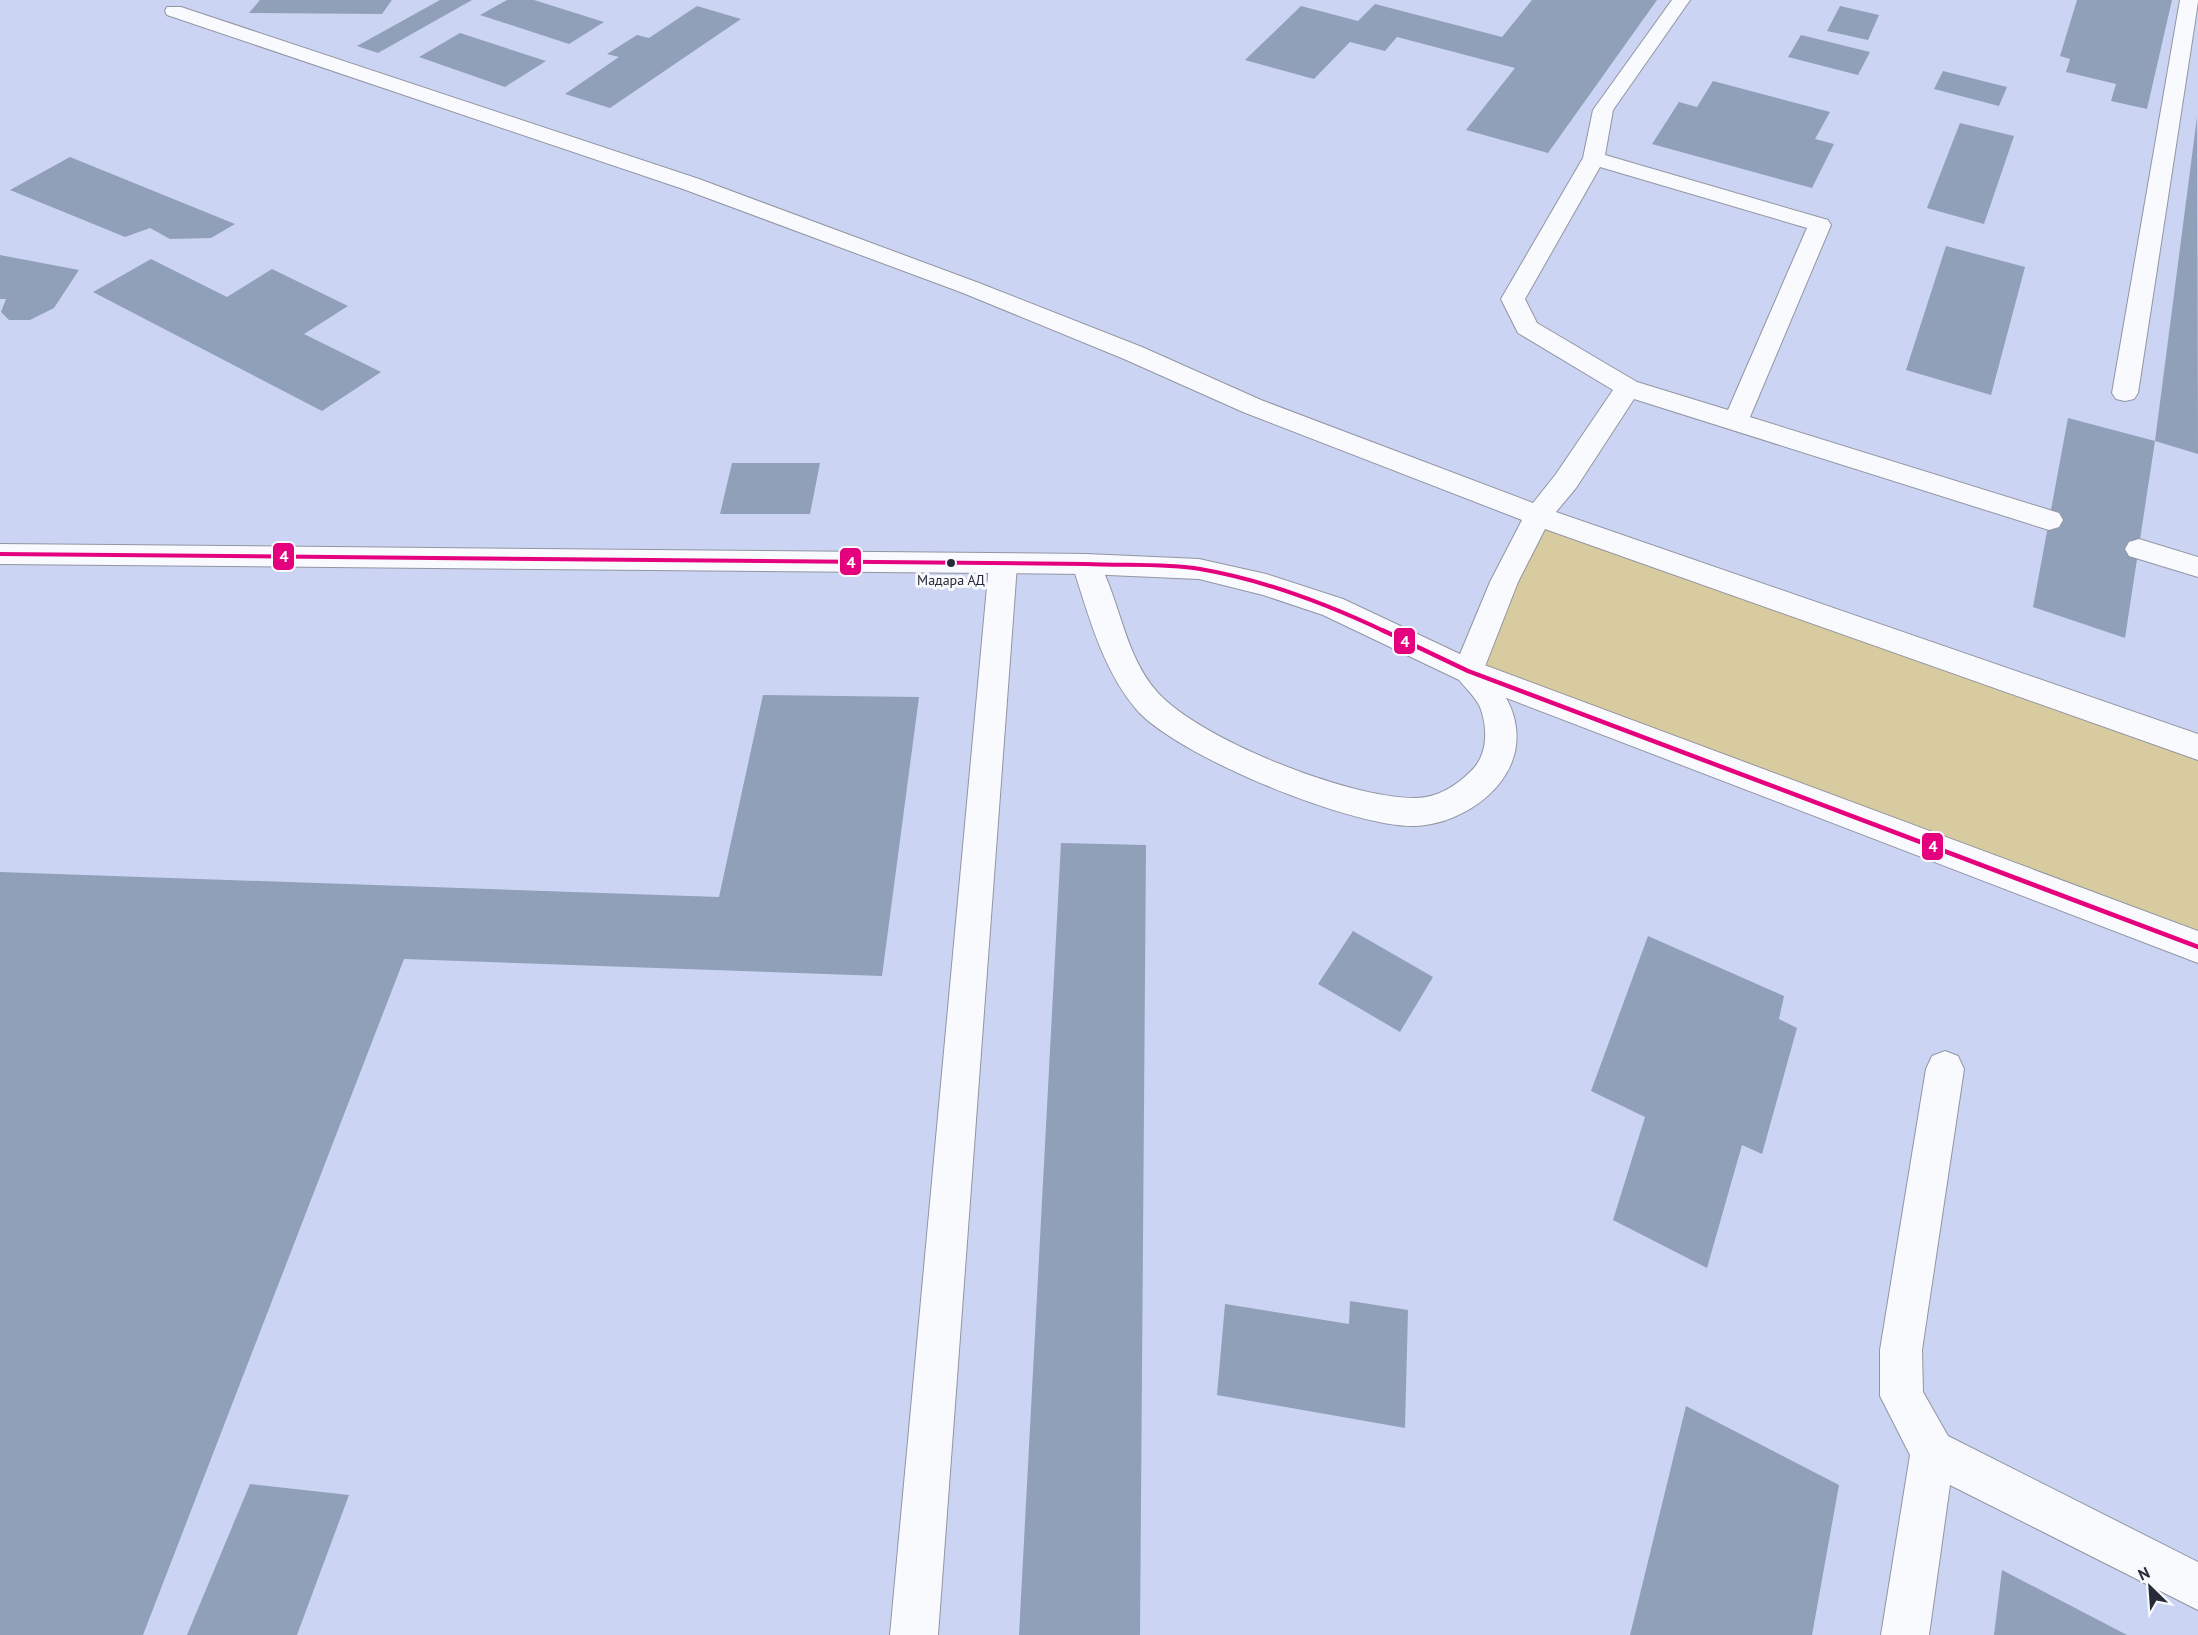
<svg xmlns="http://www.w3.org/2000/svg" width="2198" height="1635" viewBox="0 0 2198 1635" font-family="'PT Sans',sans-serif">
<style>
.built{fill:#ccd4f3}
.green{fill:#d7cb9f}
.building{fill:#90a0b8}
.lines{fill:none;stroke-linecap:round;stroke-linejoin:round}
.service-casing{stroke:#9295a3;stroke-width:2}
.secondary-casing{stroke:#9295a3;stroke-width:2}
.service{fill:#f9fafd;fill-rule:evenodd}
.secondary{fill:#f9fafd;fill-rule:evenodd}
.bus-1-far1-casing{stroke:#f8f9fd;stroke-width:8}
.bus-1-casing{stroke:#f8f9fd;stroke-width:9}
.bus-1-far1{stroke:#e5007d;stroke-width:4}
.bus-1{stroke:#e5007d;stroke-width:4.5}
.bus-dot{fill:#272a37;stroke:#f8f9fd;stroke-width:2}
.labels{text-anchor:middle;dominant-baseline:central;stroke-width:6;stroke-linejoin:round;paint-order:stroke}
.bus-label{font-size:14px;fill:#272a37;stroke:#f8f9fd}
.line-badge{stroke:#f8f9fd;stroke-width:2}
.badge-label{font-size:16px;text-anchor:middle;font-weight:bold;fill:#fff}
</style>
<rect width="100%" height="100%" fill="#d9ddf0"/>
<rect class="built" x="0" y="0" width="2198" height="1635"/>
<polygon class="green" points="1538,516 2198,747 2198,947 1468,671"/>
<g class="building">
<polygon points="260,0 392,0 382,14 249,13"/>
<polygon points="440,0 472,0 378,53 357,46"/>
<polygon points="507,0 534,0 604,22 569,44 480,15"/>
<polygon points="1532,0 1657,0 1548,153 1466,130 1515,68 1397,37 1385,51 1350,42 1314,79 1245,60 1301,6 1358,21 1375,4 1502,37"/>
<polygon points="2077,0 2172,0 2147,109 2111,101 2116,84 2066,72 2070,59 2060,56"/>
<polygon points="697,6 741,19 610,108 565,94 619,57 607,54 637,35 649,38"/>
<polygon points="1840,6 1879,15 1868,40 1827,31"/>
<polygon points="460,33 546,61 505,87 419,57"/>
<polygon points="1801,35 1870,52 1858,75 1788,57"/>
<polygon points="1943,71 2007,87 1999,106 1934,89"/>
<polygon points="1713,81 1830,112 1815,139 1834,144 1812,188 1652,144 1679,102 1697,107"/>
<polygon points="2197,117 2198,454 2155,441 2125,638 2033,607 2068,418 2155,441"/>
<polygon points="1960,123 2014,136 1984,224 1927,208"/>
<polygon points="70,157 235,224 211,238 170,239 150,228 125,237 10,190"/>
<polygon points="1946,246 2025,267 1991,395 1906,370"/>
<polygon points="0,255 79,270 54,308 30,320 9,320 1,312 6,299 0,299"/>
<polygon points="151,259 227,297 272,269 348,306 304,334 381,372 322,411 93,292"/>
<polygon points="732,463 820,463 810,514 720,514"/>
<polygon points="763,695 919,697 882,976 404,959 143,1635 0,1635 0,872 719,897"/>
<polygon points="1061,843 1146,845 1140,1635 1019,1635"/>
<polygon points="1353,931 1433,977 1400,1032 1318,984"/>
<polygon points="1648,936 1784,996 1779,1019 1797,1028 1762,1154 1742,1145 1707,1268 1613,1220 1645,1117 1591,1091"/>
<polygon points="1350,1301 1408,1310 1405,1428 1217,1395 1225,1304 1349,1324"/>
<polygon points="1686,1406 1839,1485 1812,1635 1630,1635"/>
<polygon points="250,1484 349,1495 297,1635 187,1635"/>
<polygon points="2002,1570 2127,1635 1994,1635"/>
</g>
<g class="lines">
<g class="service-casing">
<g id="service">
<path d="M1672,0H1690L1613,110L1605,155L1828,220L1831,225L1750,417L2059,513L2063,520L2059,527L2049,530L1634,399L1576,488L1556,512L2198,734V760L1545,529L1518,582L1484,669C1499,685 1514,705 1516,728C1523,782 1466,823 1417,826C1355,829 1176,756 1136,709C1102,669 1088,613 1072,564L1076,557L1086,554L1096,557C1121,600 1123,654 1158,693C1203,741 1349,798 1415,798C1437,798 1456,786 1471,771C1488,755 1488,728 1480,707C1474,694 1460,684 1453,671L1490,582L1522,520L1243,412L1124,359L963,293L683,189L167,15L165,11L167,7H181L699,179L979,283L1142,347L1261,400L1533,503L1556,474L1613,390L1518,333L1501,299L1583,158L1593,110ZM1600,167L1807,228L1728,410L1637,382L1537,323L1525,299Z"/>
<polygon points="2180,0 2198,0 2198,2 2138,393 2134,399 2125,401 2116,399 2112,393"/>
<polygon points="2139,539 2198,557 2198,577 2129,556 2125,549 2129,542"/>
<polygon points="1003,555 1013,558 1017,565 938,1635 890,1635 989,565 993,558"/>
<polygon points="1945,1051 1958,1056 1964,1069 1922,1350 1923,1392 1948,1436 2198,1562 2198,1610 1950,1485 1929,1635 1881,1635 1910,1455 1880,1396 1880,1350 1926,1069 1932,1056"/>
</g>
</g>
<g class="secondary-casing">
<polygon id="secondary" points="0,544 1086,554 1199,559 1266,574 1343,599 1479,663 2198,931 2198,963 1457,679 1323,615 1263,595 1199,579 1086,574 0,564"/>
</g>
<use href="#service" class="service"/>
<use href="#secondary" class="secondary"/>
<g class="bus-1-far1-casing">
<path id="bus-1-far1" d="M0,554L1086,564C1123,566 1164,563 1200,569C1265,580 1327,604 1386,632"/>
</g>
<g class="bus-1-casing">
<polyline id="bus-1" points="1382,630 1468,671 2198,947"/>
</g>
<use href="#bus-1-far1" class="bus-1-far1"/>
<use href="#bus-1" class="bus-1"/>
</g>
<circle class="bus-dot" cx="951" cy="563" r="5"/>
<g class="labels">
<g class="bus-label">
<text x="951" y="580">Мадара АД</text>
</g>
</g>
<g class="line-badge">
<rect x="272" y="542" width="23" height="29" rx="6" fill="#e5007d"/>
<rect x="839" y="547" width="23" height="29" rx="6" fill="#e5007d"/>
<rect x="1393" y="627" width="23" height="28" rx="6" fill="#e5007d"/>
<rect x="1921" y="832" width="23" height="29" rx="6" fill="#e5007d"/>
</g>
<g class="badge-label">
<text x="284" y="562">4</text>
<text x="851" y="568">4</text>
<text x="1405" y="647">4</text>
<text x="1933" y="852">4</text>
</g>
<g transform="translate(2150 1587) rotate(335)" stroke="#f8f9fd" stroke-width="4.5" paint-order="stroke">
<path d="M0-4.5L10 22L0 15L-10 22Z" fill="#272a37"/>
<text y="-9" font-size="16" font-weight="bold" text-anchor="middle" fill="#272a37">N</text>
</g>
</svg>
